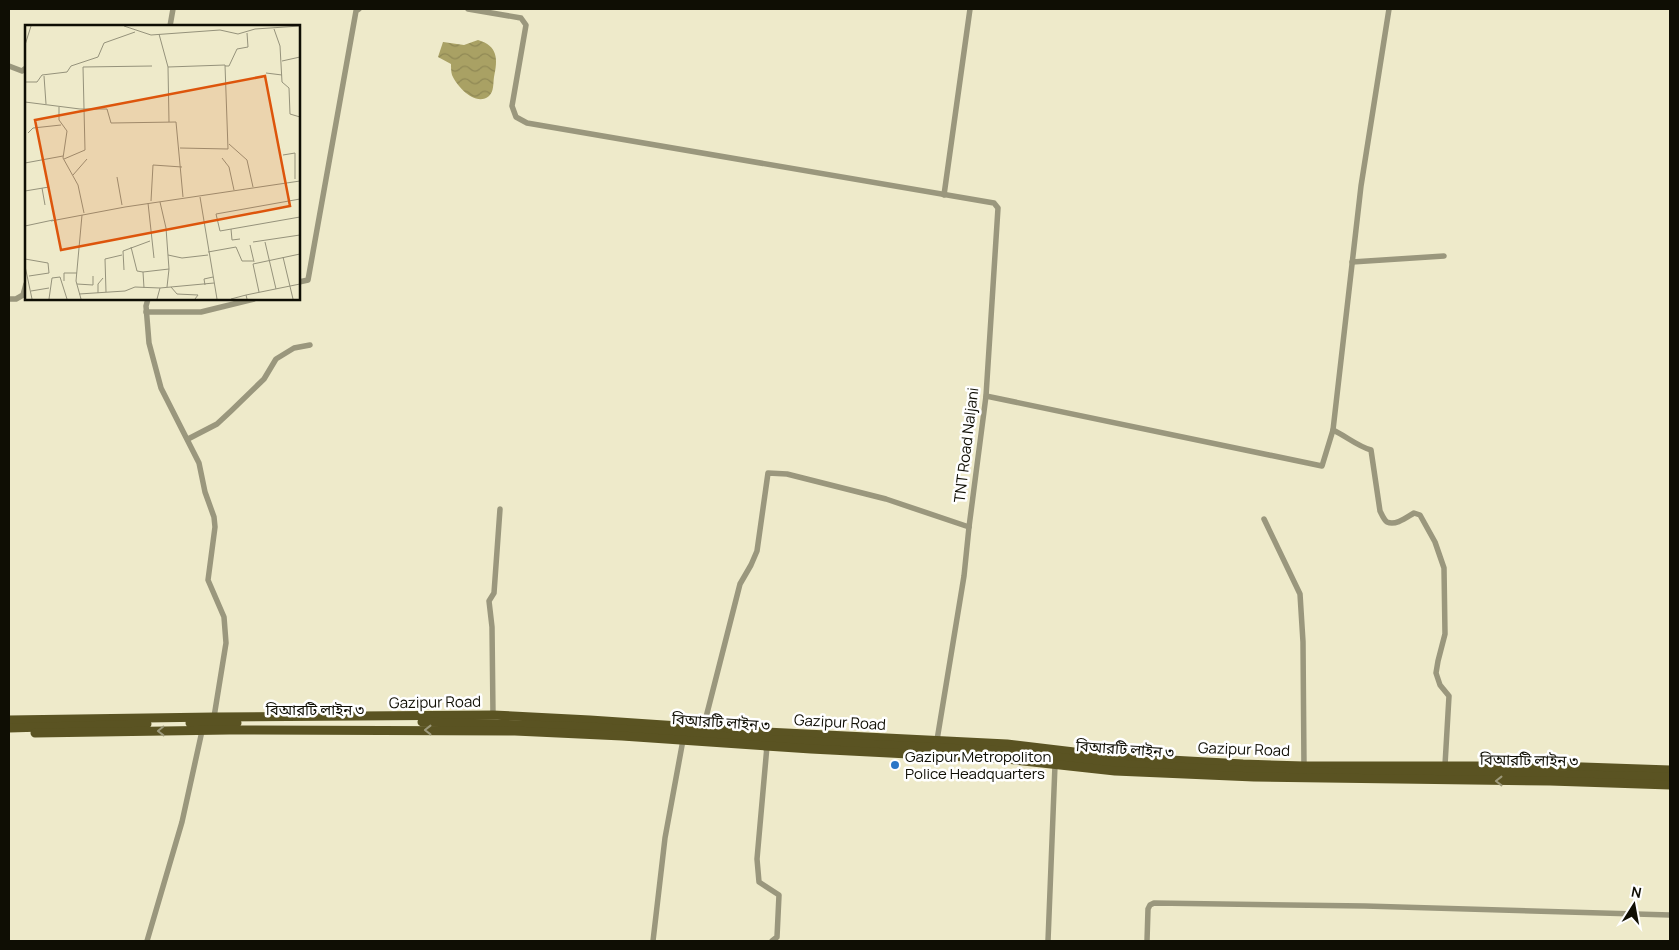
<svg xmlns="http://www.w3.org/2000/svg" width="1679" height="950" viewBox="0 0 1679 950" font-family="Manrope,'Noto Sans Bengali',sans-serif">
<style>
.water{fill:url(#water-waves)}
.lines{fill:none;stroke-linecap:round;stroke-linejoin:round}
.minor{stroke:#9a977d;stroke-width:5.5}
.primary{stroke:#5a5322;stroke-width:9}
.oneway{stroke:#9c987a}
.poi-dot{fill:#2b76c7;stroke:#fff;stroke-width:2}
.labels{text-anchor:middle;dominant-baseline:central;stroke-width:5;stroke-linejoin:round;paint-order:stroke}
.street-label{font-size:15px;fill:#0f0e04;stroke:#fff}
.poi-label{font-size:15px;fill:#0f0e04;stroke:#fff;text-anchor:start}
.inset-road{fill:none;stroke:#95927b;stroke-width:1}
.view{fill:#dd550c;fill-opacity:0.15;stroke:#dd550c;stroke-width:2.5}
.inset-edge{fill:none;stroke:#0f0e04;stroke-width:2.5}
</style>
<defs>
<pattern id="water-waves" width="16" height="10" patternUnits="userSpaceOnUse" patternTransform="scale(1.25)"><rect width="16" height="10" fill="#a9a164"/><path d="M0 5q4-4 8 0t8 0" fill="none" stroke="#908955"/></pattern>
</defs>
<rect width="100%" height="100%" fill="#eeeaca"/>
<path class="water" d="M478,40C498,46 498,59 494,77C493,84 494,91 489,96C476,107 457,87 452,75C451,72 451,67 451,64L438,57L443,42L464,45Z"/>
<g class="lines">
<g class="minor">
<polyline points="468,9 521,18 526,25 512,106 516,117 527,123 994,203 998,208 986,396 969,527 964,576 937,740"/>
<polyline points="170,26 173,9"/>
<polyline points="9,66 22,71 26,68"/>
<polyline points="944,195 970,9"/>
<polyline points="1352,262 1444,256"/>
<polyline points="299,282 308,280 356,11 359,9"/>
<polyline points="9,299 16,299 23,295 26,284"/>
<polyline points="148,299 146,306 149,343 161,388 199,463 205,492 214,517 215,527 208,580 224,617 226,643 214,717"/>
<polyline points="146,312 201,312 254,299"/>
<polyline points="986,396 1322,466 1333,430 1361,186 1389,9"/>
<path d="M1333,430C1346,436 1357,446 1371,450L1380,511C1382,515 1384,520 1387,522C1396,526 1407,517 1414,513L1420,515L1435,542L1444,568L1445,634L1438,661L1436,673L1440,685L1449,696L1445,765"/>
<polyline points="188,439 217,424 231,411 264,379 276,359 294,348 310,345"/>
<polyline points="1264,519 1300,594 1303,642 1304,766"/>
<polyline points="493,715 492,627 489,601 494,593 500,509"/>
<polyline points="703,729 740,584 751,565 757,551 768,473 787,474 886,499 969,527"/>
<polyline points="767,746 757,859 759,882 779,895 777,937 772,941"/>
<polyline points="147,941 182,822 202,731"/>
<polyline points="653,941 665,838 683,740"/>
<polyline points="1048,941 1055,765"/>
<polyline points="1147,941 1148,909 1150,905 1154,903 1365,906 1670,915"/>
</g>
<g class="primary">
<polyline points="9,720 214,717 493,715 590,720 766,732 1007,744 1116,757 1243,764 1304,766 1554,766 1670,770"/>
<polyline points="422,722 591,727 761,739 1006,751 1116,764 1253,771 1353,773 1488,773 1670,777"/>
<polyline points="190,723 237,723"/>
<polyline points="9,728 147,724"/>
<polyline points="35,733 229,730 515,731 622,736 811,749 1006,759 1115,771 1254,777 1550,781 1670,785"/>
</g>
</g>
<defs><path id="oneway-chevron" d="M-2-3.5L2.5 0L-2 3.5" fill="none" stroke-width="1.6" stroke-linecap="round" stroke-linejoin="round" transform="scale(1.25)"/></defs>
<g class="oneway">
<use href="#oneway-chevron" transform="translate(428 730) rotate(-180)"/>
<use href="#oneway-chevron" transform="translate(161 731) rotate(179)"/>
<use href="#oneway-chevron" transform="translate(1499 781) rotate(-180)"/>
</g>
<circle class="poi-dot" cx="895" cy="765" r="5"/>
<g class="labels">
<g class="street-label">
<text transform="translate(966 445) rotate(-83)">TNT Road Naljani</text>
<text transform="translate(435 702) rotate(-1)">Gazipur Road</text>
<text x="315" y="709">বিআরটি লাইন ৩</text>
<text transform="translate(721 722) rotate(4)">বিআরটি লাইন ৩</text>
<text transform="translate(840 722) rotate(3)">Gazipur Road</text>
<text transform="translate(1125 749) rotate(4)">বিআরটি লাইন ৩</text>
<text transform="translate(1244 749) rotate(2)">Gazipur Road</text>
<text transform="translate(1529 760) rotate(1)">বিআরটি লাইন ৩</text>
</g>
<g class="poi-label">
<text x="905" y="756">Gazipur Metropoliton<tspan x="905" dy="17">Police Headquarters</tspan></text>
</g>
</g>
<g transform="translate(25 25)">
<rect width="275" height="275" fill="#eeeaca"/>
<path class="inset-road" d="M99,1L126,10L195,5L213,9L230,4L275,1M249,4L255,21L257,57L264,63L265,89L275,92M134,9L143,42L144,97M0,20L6,1M257,36L275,32M200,41H204L212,24L223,22L222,8M143,42L200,40L203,124L155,123M241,48L257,50M19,51L21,79M0,57H12L17,50L42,47L46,41L73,32L79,18L110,7M0,77L55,84H82L86,98L151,97L158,172M34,82V95L42,106L38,133L53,160L59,188M3,108L8,103L36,100M204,119L222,135L228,162M258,130L270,128V154M197,133L204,142L209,165M39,134L60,125L58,42L127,41M0,138L38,131M48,150L62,134M92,152L97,180M17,163L20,180M0,166L24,162M175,172L192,274M275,174L191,189L195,206L275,192M126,176L128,140L157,142M135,177L141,203L144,244L142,262M123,178L129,233M26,196L100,182L275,156M0,201L28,195M206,204L207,215L215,214M228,217L275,210M240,217L251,264M225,220L229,237M106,222L112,246L118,247M183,227L211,222L217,236H228M143,230L157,233L183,230M258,232L268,274M0,234L23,238L24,248L4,251M0,241L7,274M99,245L98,226L125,216M39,256V248H52M52,259L68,260V251M180,260L179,254L188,252M146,262L152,269L173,270L170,274M119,263L118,247L144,244M6,266L24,263M81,267L80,234L97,230M234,267L228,239L275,229M73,268V259L78,253M54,269L100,266L110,262L135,263M24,274L27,253L35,252L42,274M56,274L51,256L57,190M132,274L135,263L189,258M206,274L221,270M222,274L221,270L275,259"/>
<path class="view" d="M240,51L265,181L36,225L10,95Z"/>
<rect width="275" height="275" class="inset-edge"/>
</g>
<rect width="1679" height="950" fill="none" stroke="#0f0e04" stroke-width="20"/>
<g transform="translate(1634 905) rotate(11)" stroke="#ffffff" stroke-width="4" paint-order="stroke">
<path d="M0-4L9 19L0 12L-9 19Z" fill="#0f0e04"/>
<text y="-8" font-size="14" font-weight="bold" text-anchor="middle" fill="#0f0e04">N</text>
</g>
</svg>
